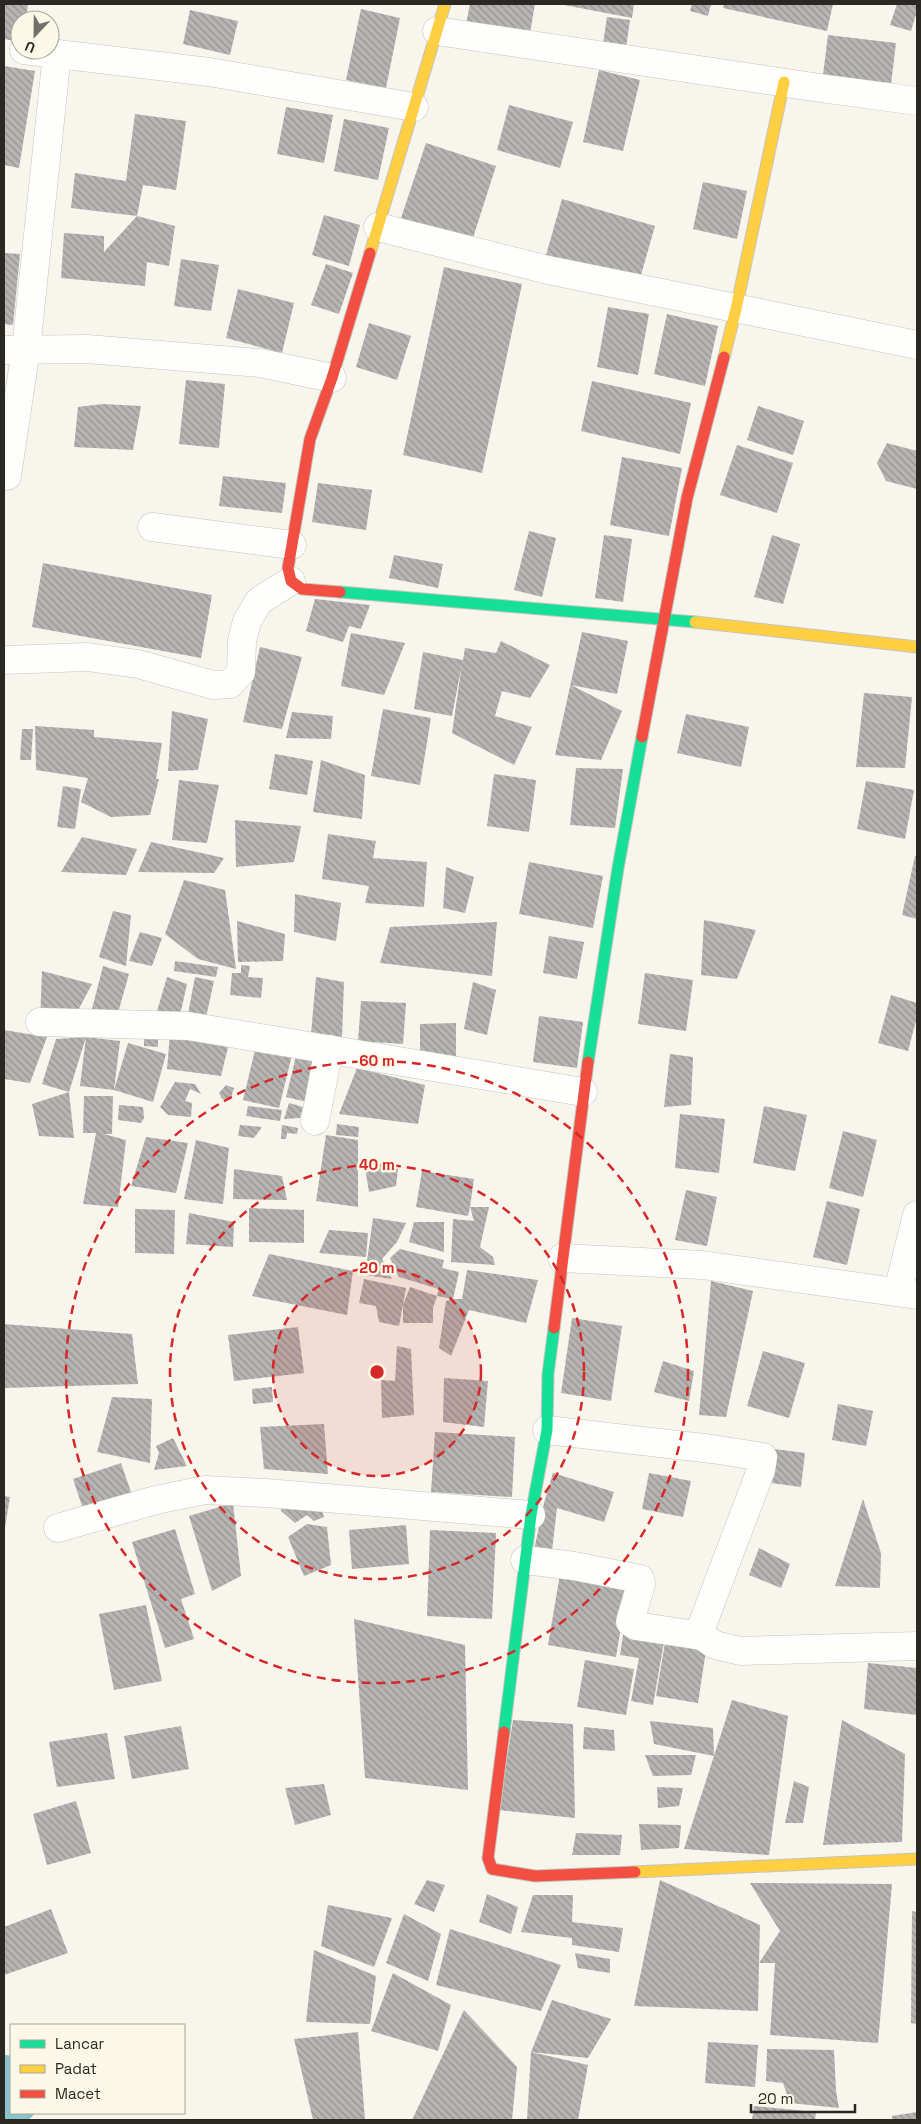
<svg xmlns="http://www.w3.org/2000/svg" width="921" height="2124" viewBox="0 0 921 2124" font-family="'Space Grotesk',sans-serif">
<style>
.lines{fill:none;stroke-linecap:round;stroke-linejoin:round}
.river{stroke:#8ac3cc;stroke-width:62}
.building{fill:url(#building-back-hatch)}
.street-casing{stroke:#c5c4bd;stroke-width:29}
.fast-casing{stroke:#c5c4bd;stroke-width:13}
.slow-casing{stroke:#c5c4bd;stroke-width:13}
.jam-casing{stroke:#c5c4bd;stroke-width:13}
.street{stroke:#fefefc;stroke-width:28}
.fast{stroke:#16e098;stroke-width:11}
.slow{stroke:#ffcf43;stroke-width:11}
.jam{stroke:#f24e42;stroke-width:11}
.ring{fill:none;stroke:#d62828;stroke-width:2.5;stroke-dasharray:9 6}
.centre{fill:#d62828;stroke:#fcf8e8;stroke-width:2.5}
.ring-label{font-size:15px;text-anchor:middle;font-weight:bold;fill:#d62828;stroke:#fcf8e8;stroke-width:5;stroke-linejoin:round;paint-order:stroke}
</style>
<defs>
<pattern id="building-back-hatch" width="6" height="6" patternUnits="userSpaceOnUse" patternTransform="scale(1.25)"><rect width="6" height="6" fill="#b6b5b3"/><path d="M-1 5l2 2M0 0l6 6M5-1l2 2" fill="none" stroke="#949391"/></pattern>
</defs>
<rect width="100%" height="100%" fill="#f7f5ec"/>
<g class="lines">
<polyline class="river" points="4,2086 11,2094"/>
</g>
<g class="building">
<polygon points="4,4 28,4 26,20 20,20 20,42 4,39"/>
<polygon points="470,4 535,4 530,33 466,24"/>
<polygon points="559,4 634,4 632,18"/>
<polygon points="692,4 711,4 708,16 690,11"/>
<polygon points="724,4 833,4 827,31 723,8"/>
<polygon points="897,4 917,4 917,11 911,31 890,25"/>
<polygon points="361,9 400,18 386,88 346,80"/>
<polygon points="190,10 238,21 230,55 183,44"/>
<polygon points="607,17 630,20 626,48 603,44"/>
<polygon points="828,35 896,43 890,92 822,83"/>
<polygon points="4,66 35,71 19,168 4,165"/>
<polygon points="599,70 640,80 623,151 583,142"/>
<polygon points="509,105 573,122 560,168 497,150"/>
<polygon points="286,107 333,115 324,163 277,154"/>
<polygon points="135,114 186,121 176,190 143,185 137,216 71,208 75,173 126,181"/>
<polygon points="344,119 389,128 378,180 334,171"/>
<polygon points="426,143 496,166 472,241 401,218"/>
<polygon points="703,182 747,191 737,239 693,229"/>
<polygon points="562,199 655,226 639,282 546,255"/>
<polygon points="324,215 360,225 349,266 312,255"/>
<polygon points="137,216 175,226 169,266 147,262 145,286 61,278 64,233 104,236 104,252"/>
<polygon points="4,253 20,254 13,325 4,324"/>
<polygon points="181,259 219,265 211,311 174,306"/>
<polygon points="326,264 353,273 339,314 311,305"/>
<polygon points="444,267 522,284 482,473 403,455"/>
<polygon points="238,289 294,303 282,353 226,338"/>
<polygon points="608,307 649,314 638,375 597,367"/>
<polygon points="667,314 718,326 705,386 654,374"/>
<polygon points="369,323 411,336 397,380 356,367"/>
<polygon points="186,380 225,384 219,448 179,444"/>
<polygon points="592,381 691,403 680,454 581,431"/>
<polygon points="103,404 141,406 133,450 74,447 78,407"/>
<polygon points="758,406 804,421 793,455 747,440"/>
<polygon points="887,443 917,451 917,489 886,481 877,463"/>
<polygon points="737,445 793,463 777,513 720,495"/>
<polygon points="622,457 682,468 669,536 610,525"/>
<polygon points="223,476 286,483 282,513 219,506"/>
<polygon points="318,483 372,490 366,530 312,522"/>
<polygon points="529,531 556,538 542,597 514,590"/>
<polygon points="604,535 632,539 623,602 595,598"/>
<polygon points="772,535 800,544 783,604 754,597"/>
<polygon points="394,555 443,564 438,588 389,578"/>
<polygon points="43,563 212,595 201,658 32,627"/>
<polygon points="315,599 370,605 361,629 349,626 343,642 306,631"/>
<polygon points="582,632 628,641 617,694 571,685 622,711 601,760 555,755"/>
<polygon points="351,633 405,643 384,695 341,686"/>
<polygon points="501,641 550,665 530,698 502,691 495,716 532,727 514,765 452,733 462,664 452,716 414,709 423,652 463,660 465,648 496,653"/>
<polygon points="260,647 302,657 282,729 243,722"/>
<polygon points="864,693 912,697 905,768 856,767"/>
<polygon points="383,709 431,718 420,785 371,776"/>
<polygon points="172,711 208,719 198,770 168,771"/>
<polygon points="292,712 333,716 331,739 286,738"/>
<polygon points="686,714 749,727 741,767 677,753"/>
<polygon points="35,726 94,730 94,737 162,743 156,779 159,779 150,815 111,817 81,802 88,778 36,770"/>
<polygon points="22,729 33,729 31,760 20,760"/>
<polygon points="275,754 313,761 307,795 269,789"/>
<polygon points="321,760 365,775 362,819 313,812"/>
<polygon points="576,768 623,769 615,828 570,825"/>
<polygon points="494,774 536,780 529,832 487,826"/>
<polygon points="179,780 219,785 207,843 172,840"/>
<polygon points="866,781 914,790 905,839 857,829"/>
<polygon points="63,786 81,789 75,829 57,827"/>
<polygon points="235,820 301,826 294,862 236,867"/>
<polygon points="328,834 376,841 373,858 427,862 424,907 365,903 369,886 322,879"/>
<polygon points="82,837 137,849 126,875 61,872"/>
<polygon points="151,842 224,858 214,873 138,872"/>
<polygon points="915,856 917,856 917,919 902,915"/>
<polygon points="529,862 603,876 593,928 519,914"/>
<polygon points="446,867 474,877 465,913 443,908"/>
<polygon points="184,880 225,890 236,969 198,959 165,934"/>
<polygon points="295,894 341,903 336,941 294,932"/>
<polygon points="113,911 131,915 126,966 99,957"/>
<polygon points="704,920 756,930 737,979 701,975"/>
<polygon points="237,921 285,934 283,961 238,962"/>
<polygon points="497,922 492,976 380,963 390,927"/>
<polygon points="140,932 162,938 152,966 129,961"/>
<polygon points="549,936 584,942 577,979 543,973"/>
<polygon points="175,961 218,967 216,977 174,971"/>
<polygon points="241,965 250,966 248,977 263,978 261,998 230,995 232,973 241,973"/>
<polygon points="103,966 129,974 118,1013 92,1009"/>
<polygon points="42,971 92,984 72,1022 40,1021"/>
<polygon points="645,973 693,980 686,1031 638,1024"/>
<polygon points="167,977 187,984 179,1020 155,1018"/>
<polygon points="195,977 214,981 205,1022 187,1019"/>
<polygon points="316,977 344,982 342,1037 311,1034"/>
<polygon points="473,982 496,990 487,1035 464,1029"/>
<polygon points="891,995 917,1003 917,1017 908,1051 878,1043"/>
<polygon points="361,1001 406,1003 403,1044 358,1041"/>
<polygon points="539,1016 583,1022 577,1068 533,1062"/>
<polygon points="456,1023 456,1061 420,1056 420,1024"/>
<polygon points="4,1030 47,1037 30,1083 4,1079"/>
<polygon points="144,1031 158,1031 158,1047 144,1046"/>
<polygon points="170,1033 230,1039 221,1076 167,1069"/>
<polygon points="86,1037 120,1041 114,1090 128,1043 166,1054 153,1102 114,1090 80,1086 86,1037 69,1092 42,1084 56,1039"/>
<polygon points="256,1046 292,1055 279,1108 243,1100"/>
<polygon points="297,1052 317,1057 307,1102 286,1097"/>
<polygon points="670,1054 693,1057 691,1105 664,1107"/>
<polygon points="357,1068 425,1085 418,1124 339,1114"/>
<polygon points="175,1082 195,1084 201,1094 190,1089 185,1101 192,1103 191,1117 168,1115 160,1107"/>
<polygon points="226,1085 234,1088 230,1100 222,1099 219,1093"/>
<polygon points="69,1092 74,1138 39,1136 32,1104"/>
<polygon points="84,1096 113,1096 112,1134 104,1134 126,1140 118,1207 83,1204 96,1133 83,1133"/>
<polygon points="289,1103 303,1107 300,1118 284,1119"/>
<polygon points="119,1105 143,1107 144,1118 141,1123 118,1120"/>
<polygon points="248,1106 282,1110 280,1121 246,1116"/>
<polygon points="764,1106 807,1115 795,1171 753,1163"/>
<polygon points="680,1114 725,1119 719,1173 675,1168"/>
<polygon points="337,1124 359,1127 358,1137 336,1135"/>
<polygon points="240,1125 262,1127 254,1138 238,1136"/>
<polygon points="282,1125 298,1128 297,1134 287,1133 286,1139 281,1139"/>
<polygon points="843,1131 877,1140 863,1197 829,1188"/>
<polygon points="326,1135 358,1140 358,1207 316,1201"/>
<polygon points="146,1137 188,1143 176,1193 131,1186"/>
<polygon points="196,1140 229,1148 223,1204 184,1199"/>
<polygon points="364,1161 398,1169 396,1186 369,1192"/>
<polygon points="234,1169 282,1176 287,1200 233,1199"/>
<polygon points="422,1171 474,1179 470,1207 489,1207 480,1247 493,1257 495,1265 451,1262 453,1219 474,1221 470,1207 468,1216 416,1207"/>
<polygon points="686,1190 717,1197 707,1246 675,1240"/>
<polygon points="827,1201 860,1209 847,1265 813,1257"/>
<polygon points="249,1208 304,1210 304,1243 249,1242"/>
<polygon points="135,1209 175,1210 174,1254 135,1253"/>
<polygon points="189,1213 234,1222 233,1247 186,1244"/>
<polygon points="373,1218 406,1223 397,1242 382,1259 392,1279 365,1275"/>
<polygon points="414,1222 444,1222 444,1252 409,1242"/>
<polygon points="329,1230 368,1233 366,1257 319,1253"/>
<polygon points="400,1249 444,1260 442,1268 459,1272 453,1299 437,1296 439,1289 399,1277 390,1258"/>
<polygon points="269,1254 353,1271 347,1315 252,1296"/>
<polygon points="467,1270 538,1280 526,1323 469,1310 451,1356 439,1348 446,1301 453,1299 462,1299"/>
<polygon points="364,1279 406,1288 399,1326 379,1322 376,1306 359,1303"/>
<polygon points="711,1281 753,1291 726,1417 699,1415"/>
<polygon points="410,1287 437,1296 433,1308 433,1323 403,1323 403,1305"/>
<polygon points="572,1318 622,1326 611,1401 561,1393"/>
<polygon points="4,1324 132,1334 138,1384 4,1388"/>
<polygon points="298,1327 304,1373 234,1381 228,1335"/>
<polygon points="397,1346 411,1349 414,1415 382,1418 381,1380 395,1381"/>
<polygon points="763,1351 805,1363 789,1418 747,1406"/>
<polygon points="663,1361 694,1371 689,1401 654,1392"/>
<polygon points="444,1378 488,1381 484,1427 443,1422"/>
<polygon points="272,1387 273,1402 253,1404 252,1389"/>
<polygon points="112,1397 152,1399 150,1463 97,1452"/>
<polygon points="838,1404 873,1411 866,1446 832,1440"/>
<polygon points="324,1424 328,1474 264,1469 260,1427"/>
<polygon points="435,1432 515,1437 512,1497 431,1492"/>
<polygon points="173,1438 187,1466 154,1470 159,1453 156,1446"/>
<polygon points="775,1449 805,1453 801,1487 771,1483"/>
<polygon points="121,1463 132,1495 84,1512 73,1479"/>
<polygon points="553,1473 614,1492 604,1522 557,1508 551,1559 533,1555 544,1503"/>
<polygon points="649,1473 691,1481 683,1517 642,1509"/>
<polygon points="4,1496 10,1497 5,1528 4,1528"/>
<polygon points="282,1499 319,1502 324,1517 314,1521 307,1515 295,1523 281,1511"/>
<polygon points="863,1499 881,1553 880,1588 835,1586"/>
<polygon points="233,1503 241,1576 212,1591 189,1516"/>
<polygon points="307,1524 327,1527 331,1565 304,1576 288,1537"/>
<polygon points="406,1525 409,1564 352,1569 349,1530"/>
<polygon points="175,1529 195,1594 181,1599 194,1639 165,1648 132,1542"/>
<polygon points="430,1530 496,1533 492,1619 427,1616"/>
<polygon points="759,1548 790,1564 781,1588 749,1575"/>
<polygon points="561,1568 629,1579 616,1657 548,1645"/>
<polygon points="146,1605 162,1681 114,1690 99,1614"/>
<polygon points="354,1619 465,1645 468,1790 365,1778"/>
<polygon points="624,1629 665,1636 653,1705 631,1701 639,1658 620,1655"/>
<polygon points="666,1637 707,1644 698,1703 656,1696"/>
<polygon points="585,1660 634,1669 626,1715 577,1707"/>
<polygon points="868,1663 917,1668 917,1715 864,1709"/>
<polygon points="732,1700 788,1716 769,1855 684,1849"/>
<polygon points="513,1720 573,1724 575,1818 499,1810"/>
<polygon points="842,1720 905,1754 902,1842 823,1845"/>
<polygon points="650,1721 713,1728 714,1756 654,1744"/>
<polygon points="181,1726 189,1769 132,1779 124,1736"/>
<polygon points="584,1727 614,1730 615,1751 583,1749"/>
<polygon points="107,1733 115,1779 57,1787 49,1742"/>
<polygon points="645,1755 696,1755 691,1775 653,1776"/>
<polygon points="794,1781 809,1787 803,1823 785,1823"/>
<polygon points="324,1784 331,1815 295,1825 285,1788"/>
<polygon points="657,1787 683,1788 679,1806 658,1808"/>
<polygon points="76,1801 91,1853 47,1865 33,1814"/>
<polygon points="639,1824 681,1825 679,1848 641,1850"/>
<polygon points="576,1833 622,1835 620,1855 572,1855"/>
<polygon points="427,1880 445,1885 434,1912 414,1904"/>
<polygon points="660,1880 760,1925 759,1963 780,1931 750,1883 892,1884 878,2043 770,2035 775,1963 759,1963 758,2011 634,2006"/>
<polygon points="487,1894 518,1907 511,1934 479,1922"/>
<polygon points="533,1895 573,1895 572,1922 623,1928 619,1952 572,1945 572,1938 521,1932"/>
<polygon points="328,1905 392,1918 374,1967 321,1946"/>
<polygon points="51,1909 68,1953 4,1975 4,1927"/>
<polygon points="912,1911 917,1912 917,2024 911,2023"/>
<polygon points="404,1914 441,1934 428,1981 386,1963"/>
<polygon points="450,1929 561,1965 541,2011 436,1985"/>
<polygon points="314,1950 376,1976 370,2024 306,2022"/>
<polygon points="575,1953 610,1959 610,1973 578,1968"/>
<polygon points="393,1973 451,2005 438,2051 371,2031"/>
<polygon points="552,2000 611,2019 588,2058 531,2052"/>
<polygon points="464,2010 517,2067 512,2120 412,2120"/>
<polygon points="358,2032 365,2120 313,2120 294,2039"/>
<polygon points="708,2042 758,2045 755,2087 705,2083"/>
<polygon points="767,2049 834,2050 836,2091 839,2108 790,2103 783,2083 766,2081"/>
<polygon points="531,2052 588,2065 578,2120 527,2120"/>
<polygon points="754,2106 816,2112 815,2120 752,2120"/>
<polygon points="917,2112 917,2120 892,2120 892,2116"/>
</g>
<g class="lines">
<g class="street-casing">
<g id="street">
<polyline points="437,31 820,88 917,101"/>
<polyline points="24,50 209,72 414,107"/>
<polyline points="378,227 548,270 917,345"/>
<polyline points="4,350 87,349 260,363 332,378"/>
<polyline points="7,476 26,349 57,54"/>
<polyline points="152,527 292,545"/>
<polyline points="4,660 87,657 138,664 213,685 230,684 241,672 242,641 247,621 259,601 291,581"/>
<polyline points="40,1022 188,1026 583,1092"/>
<polyline points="315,1121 329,1049"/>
<polyline points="562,1258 702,1265 917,1295"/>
<polyline points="898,1291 917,1215"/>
<polyline points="547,1430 712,1449 763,1457 761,1470 701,1628 702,1636 715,1645 740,1651 917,1646"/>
<polyline points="58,1528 156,1500 205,1490 266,1493 531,1515"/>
<polyline points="525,1560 574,1566 640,1579 641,1584 630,1622 636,1626 702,1636"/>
</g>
</g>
<g class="fast-casing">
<g id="fast">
<polyline points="340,592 695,622"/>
<polyline points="588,1062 618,868 642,737"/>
<polyline points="504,1732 531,1515 547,1430 548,1374 554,1328"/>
</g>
</g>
<g class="slow-casing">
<g id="slow">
<polyline points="370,253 445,4"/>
<polyline points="724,357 736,309 784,82"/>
<polyline points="695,622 917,647"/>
<polyline points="635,1872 917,1859"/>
</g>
</g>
<g class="jam-casing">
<g id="jam">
<polyline points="340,592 302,589 291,581 288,568 310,439 332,378 370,253"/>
<polyline points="642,737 687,498 724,357"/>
<polyline points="554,1328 588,1062"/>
<polyline points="504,1732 488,1858 492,1869 535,1876 635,1872"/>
</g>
</g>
<use href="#street" class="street"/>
<use href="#fast" class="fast"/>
<use href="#slow" class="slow"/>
<use href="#jam" class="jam"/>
</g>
<circle cx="377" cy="1372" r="104" fill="#d62828" fill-opacity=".12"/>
<g class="ring">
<circle cx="377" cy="1372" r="104"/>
<circle cx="377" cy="1372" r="207"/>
<circle cx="377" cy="1372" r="311"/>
</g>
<circle cx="377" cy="1372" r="8" class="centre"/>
<g class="ring-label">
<text x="377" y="1066">60 m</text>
<text x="377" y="1170">40 m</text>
<text x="377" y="1273">20 m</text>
</g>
<rect width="921" height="2124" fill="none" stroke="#2a2822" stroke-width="10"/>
<rect x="10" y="2024" width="175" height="90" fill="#fcf8e8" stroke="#a8a599"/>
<rect x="20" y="2040" width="25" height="8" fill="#16e098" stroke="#a8a599"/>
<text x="55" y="2049" font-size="15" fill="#2a2822">Lancar</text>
<rect x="20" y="2065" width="25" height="8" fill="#ffcf43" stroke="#a8a599"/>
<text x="55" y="2074" font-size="15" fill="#2a2822">Padat</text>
<rect x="20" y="2090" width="25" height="8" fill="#f24e42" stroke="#a8a599"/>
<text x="55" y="2099" font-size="15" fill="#2a2822">Macet</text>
<g transform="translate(35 35) rotate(202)"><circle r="24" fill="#fcf8e8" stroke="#a8a599"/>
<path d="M0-4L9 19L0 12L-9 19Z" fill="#727069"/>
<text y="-8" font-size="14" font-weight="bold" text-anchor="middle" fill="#2a2822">U</text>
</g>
<path d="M751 2104v8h104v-8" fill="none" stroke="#2a2822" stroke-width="2.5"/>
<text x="758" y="2104" font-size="15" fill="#2a2822" stroke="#fcf8e8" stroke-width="4" paint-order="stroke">20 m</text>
</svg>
